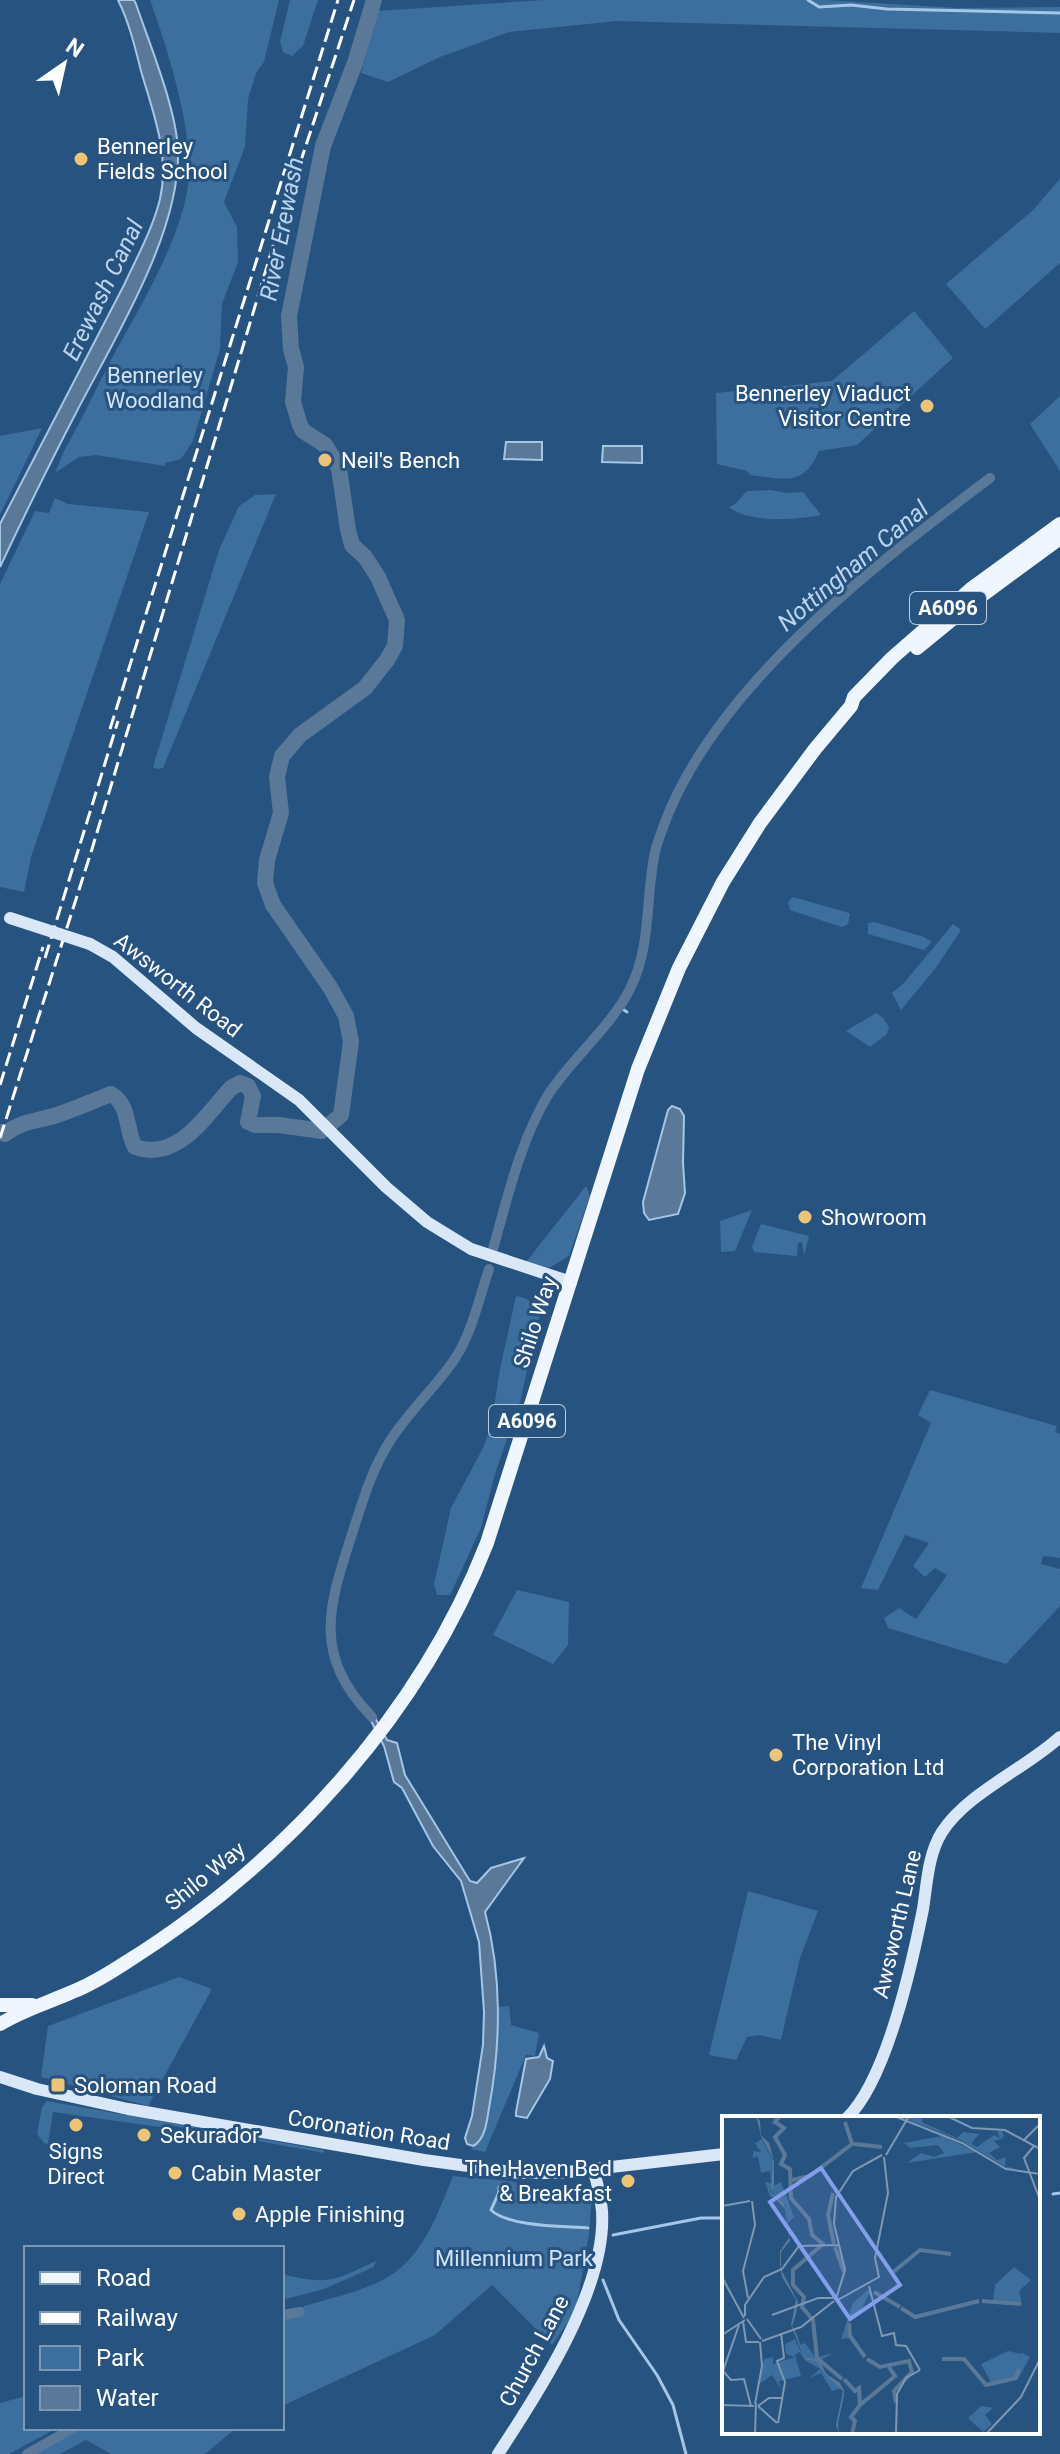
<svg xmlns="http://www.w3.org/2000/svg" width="1060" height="2454" viewBox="0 0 1060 2454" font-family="Roboto,sans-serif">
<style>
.green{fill:#3c6e9e}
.water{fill:#5a7898;stroke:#a4c6e7;stroke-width:2}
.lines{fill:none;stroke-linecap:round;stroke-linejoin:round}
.stream{stroke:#a4c6e7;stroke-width:3}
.canal{stroke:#5a7898;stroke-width:10}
.river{stroke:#5a7898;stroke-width:16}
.secondary{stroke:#d9e7f6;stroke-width:12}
.primary{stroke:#f0f6fd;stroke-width:14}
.rail{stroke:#fff;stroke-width:3;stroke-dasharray:14 6;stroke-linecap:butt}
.secondary-bridge{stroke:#d9e7f6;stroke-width:12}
.poi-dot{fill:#eec575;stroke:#275381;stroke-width:3}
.labels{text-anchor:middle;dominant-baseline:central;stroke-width:6;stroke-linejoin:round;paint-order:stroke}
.shield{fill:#275381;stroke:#becbd9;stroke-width:2}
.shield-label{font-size:20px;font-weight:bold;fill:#fff}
.poi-label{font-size:22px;fill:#fff;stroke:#275381;text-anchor:start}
.park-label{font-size:22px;fill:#d2e4f5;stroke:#275381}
.street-label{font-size:22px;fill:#fff;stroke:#275381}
.water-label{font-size:24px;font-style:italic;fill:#bbd5ee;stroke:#275381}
.inset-river{fill:none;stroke:#5a7898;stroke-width:4}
.inset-road{fill:none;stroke:#7d98b3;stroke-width:2}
.view{fill:#839eea;fill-opacity:0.15;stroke:#839eea;stroke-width:4}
.inset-edge{fill:none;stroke:#fff;stroke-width:4}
</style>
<rect width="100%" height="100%" fill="#275381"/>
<g class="green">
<path d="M150,0H279L264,62L256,73L248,99L245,147L224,202L237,227L238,262L222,304L220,349L193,441L181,459L165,463V466L96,455L79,457L55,473L64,451C81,421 96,389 112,358C139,309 188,228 189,173C191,124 167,47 150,0Z"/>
<polygon points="290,0 318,0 303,46 292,56 283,52 280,42"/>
<polygon points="544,0 825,0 958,8 1058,7 1060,7 1060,33 617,21 509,32 440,57 388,82 361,73 377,11"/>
<polygon points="1060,179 1060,263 985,329 946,284 1033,210"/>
<path d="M914,311L953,358L857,445L819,451C804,487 784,479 750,475L747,471L717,464L716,393L832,381Z"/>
<polygon points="1060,396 1060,471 1030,424"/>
<polygon points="42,428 0,515 0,436"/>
<path d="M771,490L787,493L803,492L821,515C798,520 746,523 729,507L735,504L747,491Z"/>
<polygon points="276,494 163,768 157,769 153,767 219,550 239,506 255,495"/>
<polygon points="55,498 68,504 149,512 31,857 24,892 0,887 0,584 35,511 49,513"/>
<polygon points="793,897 846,912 850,914 848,924 842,927 790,910 788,902"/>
<polygon points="874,922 924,937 932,942 924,950 868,934 868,923"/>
<polygon points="953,924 961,930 935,969 901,1010 892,993 903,984"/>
<polygon points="876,1013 883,1018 889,1027 887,1034 870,1047 846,1031"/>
<polygon points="586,1186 590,1196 569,1256 549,1268 526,1262"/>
<polygon points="752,1210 735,1251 721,1252 720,1221"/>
<polygon points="761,1224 809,1236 804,1256 802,1242 798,1243 797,1256 754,1252 752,1247"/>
<path d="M516,1296C528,1298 535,1303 540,1314L521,1398L495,1474L481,1528L450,1595H437L434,1584L451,1508L483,1448L491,1426L500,1369Z"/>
<polygon points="930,1390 1057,1426 1055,1432 1060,1434 1060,1558 1043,1556 1041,1564 1060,1569 1060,1606 1006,1664 888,1628 884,1618 899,1608 916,1619 947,1575 935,1568 925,1577 913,1566 929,1543 905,1535 878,1590 861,1588 931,1423 918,1415"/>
<polygon points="517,1590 569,1602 568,1645 553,1664 493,1635"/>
<polygon points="748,1891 818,1911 800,1958 781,2040 760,2035 747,2037 736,2060 709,2055"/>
<polygon points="179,1977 212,1989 148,2106 41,2077 48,2026"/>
<polygon points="509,2006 511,2025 539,2033 535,2056 526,2055 485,2152 471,2149 481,2140 493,2085 497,2007"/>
<polygon points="47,2101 324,2150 324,2153 169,2125 166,2128 53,2112 48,2144 44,2143 37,2134 42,2107"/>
<path d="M453,2176C473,2178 493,2179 513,2182C525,2184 532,2189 544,2190C557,2183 580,2187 592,2196L589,2234L577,2303L569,2321L552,2345L492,2285L435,2335L282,2406V2318L296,2316L304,2306C331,2298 361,2292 386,2278C422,2259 439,2211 453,2176Z"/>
<path d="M376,2261L374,2267L324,2289L282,2300V2274C328,2286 335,2280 376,2261Z"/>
<polygon points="26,2396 26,2428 57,2428 9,2454 0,2454 0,2403"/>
<polygon points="82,2428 236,2428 205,2454 111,2454 86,2440 60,2454 34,2454"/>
</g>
<g class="water">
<path d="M118,0H134L136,4C150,45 176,108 178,150C181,231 115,338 78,409C51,461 25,514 0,567V524L124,285C137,257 153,228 160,199C170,155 153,112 141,71C135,47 129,22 118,0Z"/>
<polygon points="506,442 542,442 542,460 504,459"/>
<polygon points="603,446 642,446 642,463 602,462"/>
<polygon points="672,1106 680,1109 684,1116 683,1163 685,1193 678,1214 649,1220 644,1213 643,1202 668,1110"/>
<path d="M373,1714L387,1740L397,1743L405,1775L470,1881L477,1883L491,1868L524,1858L485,1912C502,1974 501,2044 489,2108C487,2121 485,2140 473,2146L467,2144L465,2138L472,2116L483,2045L484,2012L479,1942L461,1881L433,1846L402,1788L394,1782L384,1746L370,1719Z"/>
<polygon points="544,2046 547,2058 553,2061 550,2079 527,2118 516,2116 516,2112 526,2059 539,2057"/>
</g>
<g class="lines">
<g class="stream">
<polyline points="808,0 819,7 851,5 887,9 1060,13"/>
<polyline points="618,1006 627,1012"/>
<path d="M499,2187V2192L491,2210C509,2227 563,2226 588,2228"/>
<polyline points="1053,2194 1060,2193"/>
<polyline points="613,2235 701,2218 724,2218"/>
<polyline points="603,2280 619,2320 657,2375 673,2405 686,2454"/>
</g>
<g class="canal">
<path d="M493,1249C508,1196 520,1142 548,1095C572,1058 610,1028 630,989C652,945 645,899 655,852C658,839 664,825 669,812C725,679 876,564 990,478"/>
<path d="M372,1717C311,1654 329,1605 353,1531C363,1500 372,1469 390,1441C408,1412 435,1388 454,1360C472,1333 479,1299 489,1269"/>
<polyline points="282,2315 300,2312"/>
<polyline points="27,2454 73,2428"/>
</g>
<path class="river" d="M0,1132L5,1134C21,1121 38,1121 57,1115C75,1109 93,1101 111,1094C131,1106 125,1129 135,1147C178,1162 205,1116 231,1088L240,1083L248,1086L253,1096L248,1122L255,1125H279L322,1131L341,1115L351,1042L346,1016L330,987L273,905L265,883L267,860L281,813L277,777L282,756L300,735L365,688L387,660L395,646L397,620L378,577L365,557L352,545L348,530L339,468L325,445L303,431L300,425L293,402L296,367L291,349L289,316L323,146L355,63L374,0"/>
<g class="secondary">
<polyline points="90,944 113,957 196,1028 299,1100 386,1187 427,1222 471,1249 571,1282"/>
<polyline points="0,2077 37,2089 128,2109 424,2160 519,2173 559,2173 724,2154"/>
<path d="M847,2118C887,2079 912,1964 923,1909C927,1884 928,1854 942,1832C967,1793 1025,1769 1060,1737"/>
<path d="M498,2454C539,2392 607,2288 602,2211C601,2197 597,2182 593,2168"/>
</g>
<g class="primary">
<polyline points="917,648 977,599 1060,538"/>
<polyline points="0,2005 32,2005"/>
<path d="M0,2024C23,2010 47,2003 72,1992C90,1985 108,1974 125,1963C282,1865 419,1717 487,1543L638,1069L679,968L723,882L760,823L815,749L851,706L854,697L892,658L971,589L1060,524"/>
</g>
<g class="rail">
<polyline points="110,729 338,0"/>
<polyline points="45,958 118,721"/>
<polyline points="0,1085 43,947"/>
<polyline points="0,1138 92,849 277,233 354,0"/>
</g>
<polyline class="secondary-bridge" points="10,918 90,944"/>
</g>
<g class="poi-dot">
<circle cx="81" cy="159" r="8"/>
<circle cx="927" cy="406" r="8"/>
<circle cx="325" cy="460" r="8"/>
<circle cx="805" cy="1217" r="8"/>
<circle cx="776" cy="1755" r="8"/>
<rect x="50" y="2077" width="16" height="16" rx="4"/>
<circle cx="76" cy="2125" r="8"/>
<circle cx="144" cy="2135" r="8"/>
<circle cx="175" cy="2173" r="8"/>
<circle cx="628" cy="2181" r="8"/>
<circle cx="239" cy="2214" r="8"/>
</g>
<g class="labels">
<g class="shield">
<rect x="910" y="592" width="76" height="32" rx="6"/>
<rect x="489" y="1405" width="76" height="32" rx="6"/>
</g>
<g class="shield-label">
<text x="948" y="608">A6096</text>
<text x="527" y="1421">A6096</text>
</g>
<g class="poi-label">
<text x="97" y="146">Bennerley<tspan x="97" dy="25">Fields School</tspan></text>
<text x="911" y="393" text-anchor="end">Bennerley Viaduct<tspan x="911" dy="25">Visitor Centre</tspan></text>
<text x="341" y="460">Neil's Bench</text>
<text x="821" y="1217">Showroom</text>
<text x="792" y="1742">The Vinyl<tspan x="792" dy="25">Corporation Ltd</tspan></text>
<text x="74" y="2085">Soloman Road</text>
<text x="160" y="2135">Sekurador</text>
<text x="76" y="2151" text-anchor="middle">Signs<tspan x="76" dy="25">Direct</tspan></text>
<text x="612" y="2168" text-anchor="end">The Haven Bed<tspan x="612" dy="25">&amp; Breakfast</tspan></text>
<text x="191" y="2173">Cabin Master</text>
<text x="255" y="2214">Apple Finishing</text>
</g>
<g class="park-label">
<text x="155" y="375">Bennerley<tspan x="155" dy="25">Woodland</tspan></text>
<text x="514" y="2258">Millennium Park</text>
</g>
<g class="street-label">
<text transform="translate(178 985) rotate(38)">Awsworth Road</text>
<text transform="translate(535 1322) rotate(-72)">Shilo Way</text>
<text transform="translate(205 1876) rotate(-39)">Shilo Way</text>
<text transform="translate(897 1924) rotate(-77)">Awsworth Lane</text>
<text transform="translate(369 2130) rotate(9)">Coronation Road</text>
<text transform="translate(534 2351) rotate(-62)">Church Lane</text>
</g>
<g class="water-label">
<text transform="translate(282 229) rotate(-79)">River Erewash</text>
<text transform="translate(103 290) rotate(-64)">Erewash Canal</text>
<text transform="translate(853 566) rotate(-40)">Nottingham Canal</text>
</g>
</g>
<g transform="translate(722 2116)">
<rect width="318" height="318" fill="#275381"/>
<path d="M200,0V6L235,22L241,16L257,18L249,28L255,31L272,19L278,22L275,16L280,14L282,20L279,23L272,25L278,31L267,37L275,44L284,41L283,50L307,57L287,53L238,24L179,1ZM220,20L255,36L185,47L199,37L212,41L222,37L216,29L188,32L182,27ZM40,23L51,45V70L59,66L72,101L66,107L63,88L51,79V70L48,75L50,79L53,81H48L43,66L49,67L48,55L39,57L36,40L31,42V35L39,36L33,27ZM292,151L309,164L297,175L300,188L271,186L273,169ZM148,172L150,180L146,179L137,199L127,206L128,222L119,223L131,187ZM311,221L300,237L308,241L297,261L271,270L259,248L286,235L299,238ZM73,223L81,240L78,229L83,227L93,241L95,240L94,231L96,225V241L112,237L99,244L100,253L120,272L110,275L99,257L87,262L98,253L84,245L77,236L73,239L79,260L57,265L59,273L50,259L36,269L42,243L51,241V248L73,241L64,238L63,228ZM259,290L271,292L263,299L270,308L261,316L246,302Z" fill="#3c6e9e"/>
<path d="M34,0L38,5L39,19L47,27L52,45V67L50,78L62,87L64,96L68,125L59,136V153L76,186L74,198L70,210L74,217L83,242L93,243L96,246L100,249L104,258L117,266L122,274V279L116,307L117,318L114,309L121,275L103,258L94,245L85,244L82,241L69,209L74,184L60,161L58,149V135L67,122L63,93L49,78L51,43L39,20Z" fill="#5a7898"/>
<path class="inset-river" d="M49,0L57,1L53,6L62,12L53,21L63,39L59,48L68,53L69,82L87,103L90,119L101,128L71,154V169L82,181L80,191L91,204L95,242L120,263M132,28L160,31M70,64L88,60L130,28L123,6M111,77L106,99L112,128M113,131L122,156M170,157L198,134L229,138M152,176L178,191M260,185L299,188M179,192L193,201L257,185M127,207L128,220L143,241M145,243L158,251L187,245L190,256L172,275L174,287M220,243H242L264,269L294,262L297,253M122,263L133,275L137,272L138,289L129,301L133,305L130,318M138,289L173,260L167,251"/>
<path class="inset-road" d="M172,0L240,27L284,53L318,58M225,0L250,12L283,14L318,33M301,25L318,8M312,30L302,42L318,84M164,39L187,0M0,90L28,85M0,161L22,202M147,170L160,220L172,217L174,229L184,230L198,254M26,182L21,155L33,109L30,85M114,183L123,154L112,108L114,81L131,55L160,39M114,185L157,161L153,142L166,77L162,41M50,199L96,182H111M23,200V189L42,161L60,153L77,130L117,129M25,203L39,223M21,205L24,226H37M17,209L1,255L9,264L22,263L29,290M40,225L79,211L112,185M0,239V219L23,204M33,288L40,250L38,226M0,289L32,290M36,290L47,282H60M36,290L55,307M56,307L63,266L55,245L62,242L59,217M33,318L34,287M174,318L175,278L184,262L198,254M264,318L299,281L318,243"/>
<path class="view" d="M99,52L178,169L128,203L48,86Z"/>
<rect width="318" height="318" class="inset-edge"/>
</g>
<rect x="24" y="2246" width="260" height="184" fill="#275381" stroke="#7d98b3" stroke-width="2"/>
<rect x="40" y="2272" width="40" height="12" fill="#f0f6fd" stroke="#7d98b3" stroke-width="2"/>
<text x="96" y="2286" font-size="24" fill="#ffffff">Road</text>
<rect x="40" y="2312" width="40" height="12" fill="#ffffff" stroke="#7d98b3" stroke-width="2"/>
<text x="96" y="2326" font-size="24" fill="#ffffff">Railway</text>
<rect x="40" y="2346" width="40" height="24" fill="#3c6e9e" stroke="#7d98b3" stroke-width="2"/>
<text x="96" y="2366" font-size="24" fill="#ffffff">Park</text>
<rect x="40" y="2386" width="40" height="24" fill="#5a7898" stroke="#7d98b3" stroke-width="2"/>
<text x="96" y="2406" font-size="24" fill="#ffffff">Water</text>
<g transform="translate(64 64) rotate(34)" stroke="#275381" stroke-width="6" paint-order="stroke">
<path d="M0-6L14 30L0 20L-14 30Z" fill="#ffffff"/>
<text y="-12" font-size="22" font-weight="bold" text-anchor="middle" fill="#ffffff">N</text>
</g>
</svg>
